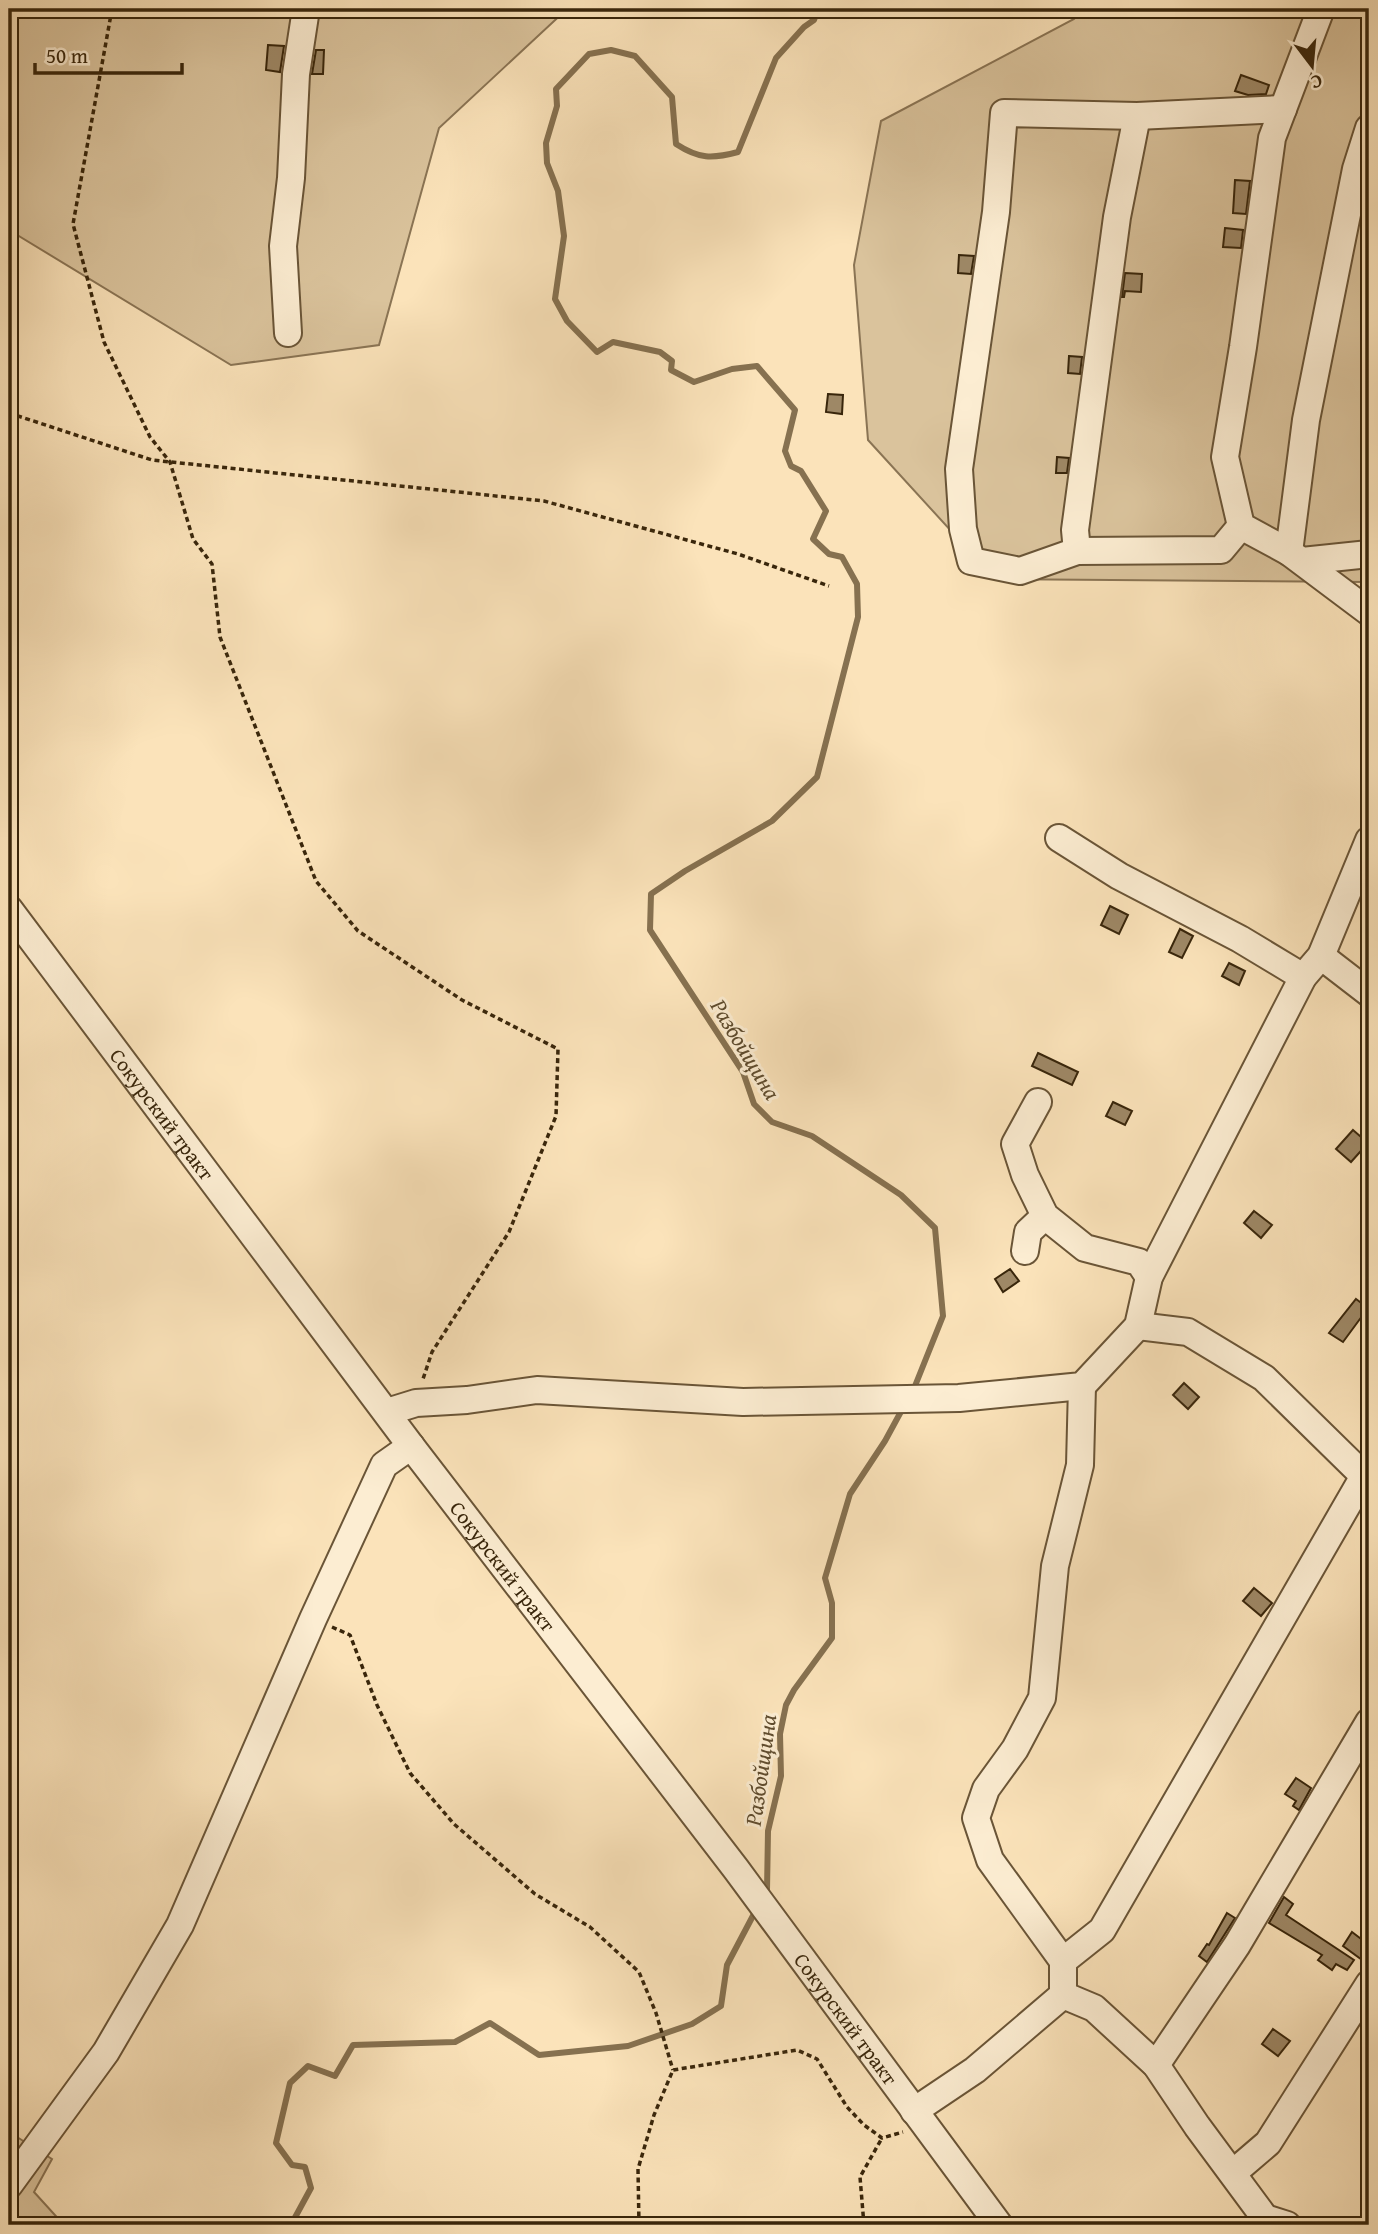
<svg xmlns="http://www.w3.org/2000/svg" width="1378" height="2234" viewBox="0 0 1378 2234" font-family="'Gentium Book Plus',serif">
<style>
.green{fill:#dac39c;stroke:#8a7454;stroke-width:2}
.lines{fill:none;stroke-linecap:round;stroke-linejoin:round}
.stream{stroke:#867150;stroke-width:6}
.building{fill:#9e8866;stroke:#39260b;stroke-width:2}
.minor-casing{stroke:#6a5537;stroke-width:30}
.path{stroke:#39260b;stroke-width:3.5;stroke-dasharray:5 3.5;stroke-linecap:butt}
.minor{stroke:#fcedd2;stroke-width:26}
.labels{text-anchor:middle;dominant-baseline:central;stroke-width:6;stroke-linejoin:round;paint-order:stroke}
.street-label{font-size:21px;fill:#39260b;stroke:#fcedd2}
.water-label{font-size:23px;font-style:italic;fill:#5f4c2e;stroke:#fcedd2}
</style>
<rect width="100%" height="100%" fill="#fbe3ba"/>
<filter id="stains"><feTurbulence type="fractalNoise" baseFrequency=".00286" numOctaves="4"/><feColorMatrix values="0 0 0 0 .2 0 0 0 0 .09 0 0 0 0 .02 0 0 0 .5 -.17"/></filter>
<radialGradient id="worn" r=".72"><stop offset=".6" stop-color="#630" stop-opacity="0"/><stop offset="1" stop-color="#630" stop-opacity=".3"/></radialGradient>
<g class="green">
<polygon points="9,9 567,9 439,128 379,345 231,365 9,230"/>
<polygon points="1082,9 1369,9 1369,582 995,579 868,440 854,265 881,121 1074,19"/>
<polygon points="9,2132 52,2159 34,2192 64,2225 9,2225"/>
</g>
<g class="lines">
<g class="stream">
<path d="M818,9L814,20L804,27L776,58L738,152C712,159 699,159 676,144L672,97L635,56L611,50L589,54L556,89L557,106L546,143L547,163L558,191L564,236L555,299L567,321L597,352L613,342L660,352L672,361L671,370L694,382L732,369L757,366L795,410L785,451L791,466L801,471L826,511L813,539L829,554L842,557L857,584L858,617L817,777L772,821L685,871L651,894L650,930L743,1072L754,1104L772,1122L812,1136L901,1195L935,1228L943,1316L913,1391"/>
<polyline points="765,1894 767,1890 768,1831 781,1776 780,1734 786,1705 794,1690 832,1638 832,1603 825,1578 850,1494 885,1441 904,1406"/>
<polyline points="289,2225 292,2223 311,2188 305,2167 292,2165 276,2143 290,2083 308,2066 335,2076 353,2045 455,2042 490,2023 539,2055 628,2046 692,2024 721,2006 727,1965 756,1910"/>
</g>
</g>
<g class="building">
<polygon points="268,45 284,46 280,72 266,70"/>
<polygon points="316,50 324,50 323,74 312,74"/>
<polygon points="1241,75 1269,85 1266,94 1248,95 1235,91"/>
<polygon points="1235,180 1250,181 1246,214 1233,213"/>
<polygon points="1225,228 1243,230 1241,248 1223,247"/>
<polygon points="959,255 974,256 971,274 958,273"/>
<polygon points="1125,273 1142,274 1141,292 1125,291 1124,297 1122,297"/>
<polygon points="1069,356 1082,357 1080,374 1068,373"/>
<polygon points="828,394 843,395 842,414 826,412"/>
<polygon points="1057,457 1069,458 1067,473 1056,473"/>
<polygon points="1110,906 1128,915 1119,934 1101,925"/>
<polygon points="1180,929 1193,936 1182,958 1169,952"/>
<polygon points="1229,963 1245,971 1239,985 1222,976"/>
<polygon points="1038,1053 1078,1072 1072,1085 1032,1066"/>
<polygon points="1113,1102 1132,1111 1125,1125 1106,1116"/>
<polygon points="1353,1130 1368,1143 1351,1162 1336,1149"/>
<polygon points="1254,1211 1272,1225 1261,1238 1244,1223"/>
<polygon points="1010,1269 1019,1281 1003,1292 995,1279"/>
<polygon points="1356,1299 1368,1308 1343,1342 1329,1333"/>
<polygon points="1184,1383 1199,1397 1188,1409 1173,1395"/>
<polygon points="1254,1588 1272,1603 1261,1616 1243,1601"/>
<polygon points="1296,1778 1311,1788 1299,1810 1293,1806 1296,1801 1285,1794"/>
<polygon points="1284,1897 1293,1904 1286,1915 1354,1960 1347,1970 1336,1964 1332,1970 1318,1960 1322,1955 1269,1923"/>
<polygon points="1227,1913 1235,1918 1207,1962 1199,1956 1207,1944 1209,1945"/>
<polygon points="1352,1932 1369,1945 1369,1965 1343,1946"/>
<polygon points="1273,2029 1290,2041 1278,2056 1262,2044"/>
</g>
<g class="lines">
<g class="minor-casing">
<g id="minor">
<polyline points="1321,9 1272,138 1243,347 1225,457 1241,526 1289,552 1369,612"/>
<polyline points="288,333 283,246 291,178 296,74 306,9"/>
<polyline points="1241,526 1221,550 1077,551 1020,571 971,561 963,529 959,469 996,212 1004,113 1137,116 1283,109"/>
<polyline points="1077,551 1075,530 1117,217 1137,116"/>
<polyline points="1289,552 1306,420 1356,169 1369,128"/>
<polyline points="1302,561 1369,554"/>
<polyline points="1059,838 1119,876 1240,939 1303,977"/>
<path id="s1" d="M9,909L411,1446L736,1869L999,2225"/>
<polyline points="1321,956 1369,993"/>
<polyline points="1038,1102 1015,1144 1025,1175 1045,1216 1085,1248 1139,1262 1149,1277"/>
<polyline points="1025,1251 1028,1232 1045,1216"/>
<polyline points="1138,1326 1188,1332 1264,1378 1369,1481"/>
<polyline points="387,1412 416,1403 467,1400 537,1390 743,1402 959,1398 1082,1386 1138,1326 1149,1277 1303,977 1321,956 1369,840"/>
<polyline points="1063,1961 1102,1930 1364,1476"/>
<polyline points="1063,1995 1094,2008 1156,2065 1197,2126 1265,2218 1287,2225"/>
<polyline points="1156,2065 1237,1945 1369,1722"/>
<polyline points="914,2111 975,2070 1063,1995 1063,1961 990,1860 976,1818 986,1789 1015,1749 1042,1698 1055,1566 1080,1465 1082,1386"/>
<polyline points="1233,2173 1268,2143 1369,1984"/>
<polyline points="9,2185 106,2052 180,1925 313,1619 384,1465 411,1446"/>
</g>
</g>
<g class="path">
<polyline points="112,9 73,224 104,342 150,437 170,462 193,539 212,564 220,637 316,881 358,931 462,1000 558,1049 556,1116 509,1232 432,1352 423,1379"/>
<polyline points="9,413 152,460 544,501 738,554 829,586"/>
<polyline points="332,1627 350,1635 377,1705 410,1773 454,1824 535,1894 590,1927 639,1972 656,2013 673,2070"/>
<polyline points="639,2225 638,2169 654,2115 673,2070 797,2050 817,2059 847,2107 864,2125 882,2138 903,2132"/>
<polyline points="864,2225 860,2177 882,2138"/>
</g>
<use href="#minor" class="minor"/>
</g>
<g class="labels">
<g class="street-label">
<text stroke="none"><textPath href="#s1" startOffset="256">Сокурский тракт</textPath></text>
<text stroke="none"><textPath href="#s1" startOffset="822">Сокурский тракт</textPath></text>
<text stroke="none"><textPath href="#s1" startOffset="1390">Сокурский тракт</textPath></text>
</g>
<g class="water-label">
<text transform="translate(746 1049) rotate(59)">Разбойщина</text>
<text transform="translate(760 1770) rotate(-82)">Разбойщина</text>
</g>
</g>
<rect width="1378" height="2234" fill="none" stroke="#fbe3ba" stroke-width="35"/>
<rect x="10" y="10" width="1357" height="2213" fill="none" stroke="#39260b" stroke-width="3.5"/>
<rect x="18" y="18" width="1343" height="2199" fill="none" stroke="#39260b" stroke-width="2"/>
<g transform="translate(1312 66) rotate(164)" stroke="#fcedd2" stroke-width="5" paint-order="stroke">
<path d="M0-5L12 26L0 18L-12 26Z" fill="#39260b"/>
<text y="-10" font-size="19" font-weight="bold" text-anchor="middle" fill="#39260b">С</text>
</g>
<path d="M35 63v10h147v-10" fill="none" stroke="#39260b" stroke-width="3.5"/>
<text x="46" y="63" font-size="21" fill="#39260b" stroke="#fcedd2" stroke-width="5" paint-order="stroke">50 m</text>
<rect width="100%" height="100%" filter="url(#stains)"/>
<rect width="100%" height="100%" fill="url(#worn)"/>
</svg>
